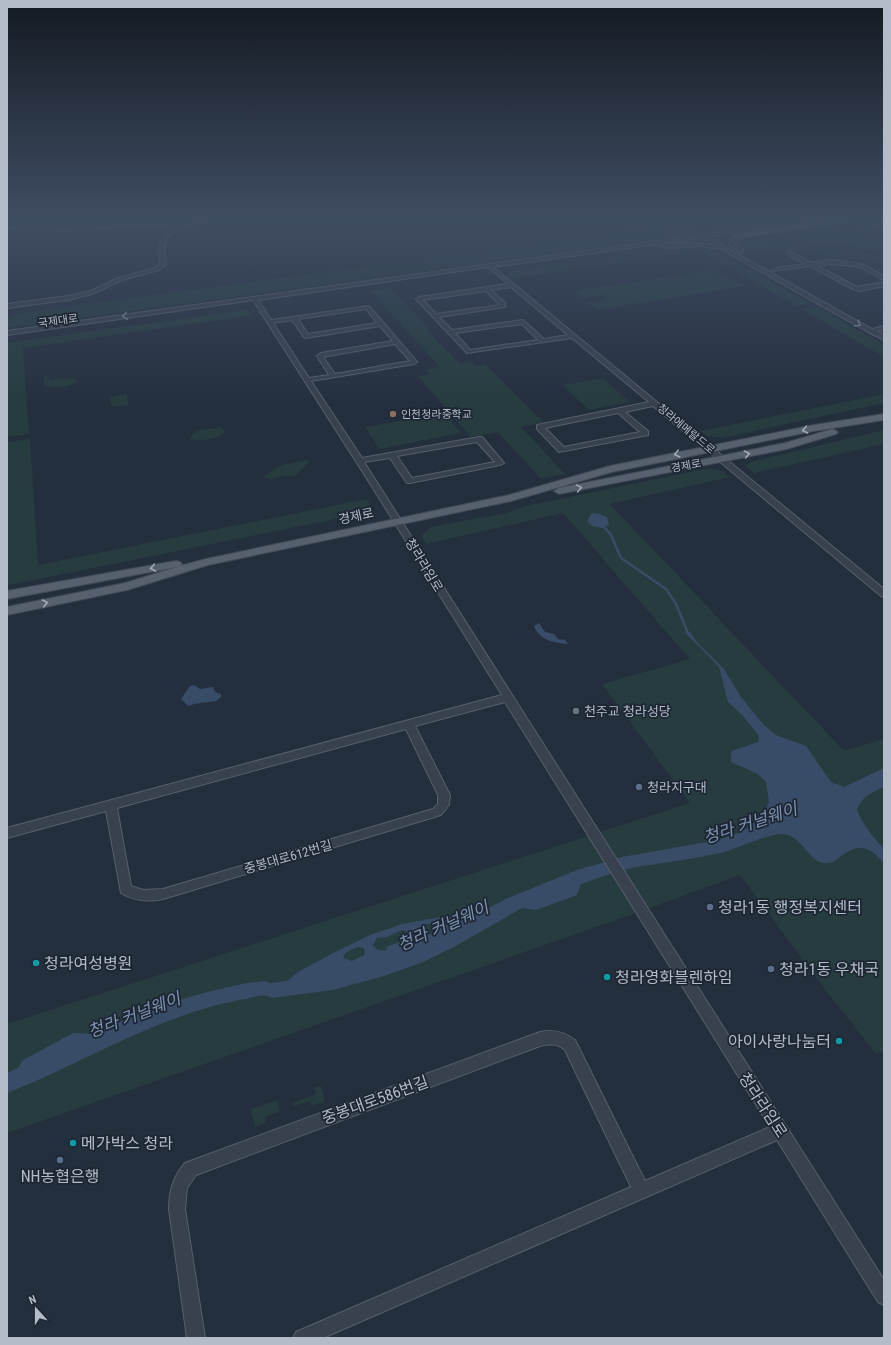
<svg xmlns="http://www.w3.org/2000/svg" width="891" height="1345" viewBox="0 0 891 1345" font-family="'Roboto Condensed','Noto Sans KR',sans-serif">
<style>
.green{fill:#263c3f}
.water{fill:#394c67;fill-rule:evenodd}
.lines{fill:none;stroke-linecap:round;stroke-linejoin:round}
.stream{stroke:#394c67;stroke-width:2.5}
.minor-casing{stroke:#565f6c;stroke-width:2}
.major-casing{stroke:#414a57;stroke-width:2}
.minor{fill:#38414e;fill-rule:evenodd}
.major{fill:#56606e;fill-rule:evenodd}
.oneway{stroke:#7c8592}
.oneway2{stroke:#a1aab7}
.education-dot{fill:#8d6e63;stroke:#1d2633;stroke-width:1.5}
.worship-dot{fill:#6b7280;stroke:#1d2633;stroke-width:1.5}
.service-dot{fill:#5c6f8a;stroke:#1d2633;stroke-width:1.5}
.culture-dot{fill:#0f9aa8;stroke:#1d2633;stroke-width:1.5}
.labels{text-anchor:middle;dominant-baseline:central;stroke-width:3.5;stroke-linejoin:round;paint-order:stroke}
.far-street-label{font-size:11px;fill:#b4bcc9;stroke:#1d2633}
.far-poi-label{font-size:11px;fill:#b4bcc9;stroke:#1d2633;text-anchor:start}
.street-label{font-size:13px;fill:#b4bcc9;stroke:#1d2633}
.poi-label{font-size:13px;fill:#b4bcc9;stroke:#1d2633;text-anchor:start}
.near-poi-label{font-size:16px;fill:#b4bcc9;stroke:#1d2633;text-anchor:start}
.near-street-label{font-size:16px;fill:#b4bcc9;stroke:#1d2633}
.near-water-label{font-size:17px;font-style:italic;fill:#7c92b1;stroke:#1d2633}
</style>
<rect width="100%" height="100%" fill="#242f3e"/>
<g class="green">
<polygon points="884,220 884,227 864,230 865,227 854,225"/>
<polygon points="658,227 704,233 7,328 7,319 20,313"/>
<polygon points="836,227 838,230 832,231 758,238"/>
<path d="M837,232C855,233 867,233 884,242V250H864L843,244L818,245L809,242L793,240L794,237Z"/>
<path d="M753,239L874,255L884,260V266L873,261C842,257 811,251 780,249C764,248 755,254 738,245L740,241Z"/>
<polygon points="698,246 710,248 812,304 796,306 702,251 512,278 508,274 512,271"/>
<polygon points="713,270 745,286 598,310 587,303 607,299 603,295 582,298 574,291"/>
<polygon points="390,288 429,328 426,329 460,364 472,362 476,366 485,364 544,422 521,427 565,474 541,479 498,432 471,437 418,376 429,374 426,369 440,367 371,291"/>
<polygon points="818,307 884,345 884,357 802,309"/>
<polygon points="245,310 251,312 253,315 23,348 29,434 7,437 7,343"/>
<path d="M49,375L50,376L48,378L51,380L61,378L76,379L78,381C71,387 53,389 45,386L43,380L45,376Z"/>
<polygon points="603,378 630,402 589,410 563,385"/>
<polygon points="126,394 129,405 112,407 109,397"/>
<polygon points="884,394 884,403 722,438 707,436 700,431"/>
<polygon points="445,413 461,433 379,449 365,427"/>
<path d="M220,426L225,432C219,439 198,442 190,439C197,424 209,433 220,426Z"/>
<polygon points="884,430 884,444 754,473 746,467 750,462"/>
<polygon points="30,439 38,565 367,499 372,508 365,513 9,585 7,584 7,442"/>
<polygon points="309,460 306,466 295,476 281,476 272,480 262,477 282,465"/>
<polygon points="709,468 723,471 730,477 610,504 844,751 884,739 884,1051 876,1054 824,988 740,875 622,918 7,1133 7,1024 690,803 602,684 690,659 563,513 426,544 421,536 431,527 506,513 526,506"/>
<polygon points="321,1086 325,1101 311,1106 310,1101 294,1106 293,1103 316,1094 314,1088"/>
<polygon points="277,1100 280,1111 265,1117 266,1123 255,1127 251,1109"/>
</g>
<g class="water">
<polygon points="592,513 599,514 607,517 609,525 602,528 592,526 587,521"/>
<path d="M539,623L545,632L554,634L558,639L565,640L568,644C554,643 539,640 534,626Z"/>
<path d="M690,632L697,642L724,669L741,697L764,725L776,735L806,746L831,782L844,787L884,768V787C872,792 861,797 857,810C863,825 873,837 884,849V863C871,849 861,841 843,855C838,858 834,863 827,863C807,864 803,833 781,834C763,835 738,849 720,853C694,859 668,862 642,866C621,870 601,877 581,884L577,895L536,910L522,908L454,947L423,962L384,976L333,990L272,998C264,993 254,997 246,999C160,1013 87,1062 7,1093V1073L18,1068L23,1060L73,1033L92,1034L147,1010L203,993L247,983L264,981L270,983L287,981L298,972L333,953L370,935L402,924L447,916L475,915L508,898L577,870L622,857L718,840L741,832L758,821L763,815L769,802L766,782L758,774L731,762V754L732,751L758,742L759,736L743,716L728,702L719,667L702,649L685,633ZM427,924H434L438,929L432,934L422,935L419,930L422,926ZM402,930L408,932L407,941L401,945L400,942L386,947L387,950C381,951 377,951 373,945L377,938L387,937ZM358,947L363,948L365,951L364,955L352,961L343,958C345,951 352,949 358,947Z"/>
<path d="M194,685L200,689L213,687L215,692L221,694V697L216,701C206,703 199,702 188,706L181,699L190,686Z"/>
</g>
<g class="lines">
<polyline class="stream" points="604,527 611,535 621,558 666,589 676,604 688,633"/>
<g class="minor-casing">
<g id="minor">
<path d="M256,217H273L271,218L185,224V226C164,235 162,244 166,265L159,270L122,280L95,293L68,300L7,308V304L68,296L91,291L118,278L155,268L160,264C157,243 160,233 181,224L70,231L7,229V227L70,229Z"/>
<path d="M816,219L818,221L707,237L872,329L884,326V330L877,331L884,335V340L868,332L717,247L715,249L702,246L669,248L659,246L662,244L696,243L715,246L701,238L493,267L884,589V597L881,596L653,406L625,412L648,431V435L559,452L537,429V425L649,402L572,338L467,353L416,299L419,297L508,284L488,267L258,300L271,320L369,306L417,362L414,364L311,381L362,458L479,437H482L504,463L500,465L410,483H407L390,458L364,462L884,1280V1305L878,1302L777,1140L323,1338H293L296,1332L631,1187L565,1050C557,1043 550,1044 540,1046L196,1175L187,1188L185,1209L205,1338H187L169,1209C169,1191 173,1177 185,1163L540,1032C553,1029 564,1032 575,1040L645,1181L770,1127L505,702L415,726L450,795L449,805L441,815L163,899C148,902 134,901 121,893L106,811L7,838V828L502,695L371,485L253,300L7,335V331ZM511,287L568,335L544,339L523,320L452,330L439,317L505,307V303L491,290ZM486,291L500,305L436,314L423,300ZM366,309L377,323L308,334L298,319ZM292,320L304,337L306,338L380,326L393,341L321,353L317,356L329,375L309,378L273,323ZM522,324L538,340L470,350L455,333ZM395,344L410,361L335,374L323,357ZM618,413L640,432L564,447L545,428ZM477,442L495,462L412,478L397,456ZM406,729L438,795V804L433,809L163,889L143,890L131,886L117,808Z"/>
<polygon points="755,232 759,233 735,241 735,244 743,250 743,252 739,252 729,244 731,239"/>
<polygon points="789,251 812,263 830,260 861,264 884,276 884,280 860,267 830,264 817,266 857,287 884,282 884,286 860,291 853,289 810,266 773,271 772,270 775,268 806,264 787,254 787,252"/>
</g>
</g>
<g class="major-casing">
<g id="major">
<polygon points="862,217 875,217 872,219 735,238 732,236 735,234"/>
<polygon points="884,414 884,420 814,431 612,472 511,501 208,565 127,590 7,615 7,607 125,583 177,567 7,599 7,591 176,561 180,562 182,564 180,566 206,559 509,495 610,466 814,425"/>
<polygon points="833,429 838,432 836,434 787,449 559,494 554,491 559,488 785,443"/>
</g>
</g>
<use href="#minor" class="minor"/>
<use href="#major" class="major"/>
</g>
<defs><path id="oneway-chevron" d="M-2-3.5L2.5 0L-2 3.5" fill="none" stroke-width="1.6" stroke-linecap="round" stroke-linejoin="round"/></defs>
<g class="oneway">
<use href="#oneway-chevron" transform="translate(125 316) rotate(172)"/>
<use href="#oneway-chevron" transform="translate(858 324) rotate(30)"/>
</g>
<g class="oneway2">
<use href="#oneway-chevron" transform="translate(805 430) rotate(169)"/>
<use href="#oneway-chevron" transform="translate(677 454) rotate(168)"/>
<use href="#oneway-chevron" transform="translate(747 454) rotate(-12)"/>
<use href="#oneway-chevron" transform="translate(579 488) rotate(-10)"/>
<use href="#oneway-chevron" transform="translate(153 568) rotate(169)"/>
<use href="#oneway-chevron" transform="translate(45 603) rotate(-12)"/>
</g>
<linearGradient id="sky" x2="0" y2="1"><stop stop-color="#141a22"/><stop offset="0.54" stop-color="#3f4d63"/><stop offset="1" stop-color="#3f4d63" stop-opacity="0"/></linearGradient>
<rect width="891" height="405" fill="url(#sky)"/>
<circle class="education-dot" cx="393" cy="414" r="4"/>
<circle class="worship-dot" cx="576" cy="711" r="4"/>
<g class="service-dot">
<circle cx="639" cy="787" r="4"/>
<circle cx="710" cy="907" r="4"/>
<circle cx="771" cy="969" r="4"/>
<circle cx="60" cy="1160" r="4"/>
</g>
<g class="culture-dot">
<circle cx="36" cy="963" r="4"/>
<circle cx="607" cy="977" r="4"/>
<circle cx="839" cy="1041" r="4"/>
<circle cx="73" cy="1143" r="4"/>
</g>
<g class="labels">
<g class="far-street-label">
<text transform="translate(58 321) rotate(-8)">국제대로</text>
<text transform="translate(686 429) rotate(40)">청라에메랄드로</text>
<text transform="translate(686 466) rotate(-11)">경제로</text>
</g>
<g class="far-poi-label">
<text x="401" y="414">인천청라중학교</text>
</g>
<g class="street-label">
<text transform="translate(356 516) rotate(-12)">경제로</text>
<text transform="translate(424 565) rotate(59)">청라라임로</text>
<text transform="translate(288 857) rotate(-16)">중봉대로612번길</text>
</g>
<g class="poi-label">
<text x="584" y="711">천주교 청라성당</text>
<text x="647" y="787">청라지구대</text>
</g>
<g class="near-poi-label">
<text x="718" y="907">청라1동 행정복지센터</text>
<text x="44" y="963">청라여성병원</text>
<text x="779" y="969">청라1동 우채국</text>
<text x="615" y="977">청라영화블렌하임</text>
<text x="831" y="1041" text-anchor="end">아이사랑나눔터</text>
<text x="81" y="1143">메가박스 청라</text>
<text x="60" y="1176" text-anchor="middle">NH농협은행</text>
</g>
<g class="near-street-label">
<text transform="translate(375 1100) rotate(-20)">중봉대로586번길</text>
<text transform="translate(763 1105) rotate(57)">청라라임로</text>
</g>
<g class="near-water-label">
<text transform="translate(750 823) rotate(-18)">청라 커널웨이</text>
<text transform="translate(443 926) rotate(-24)">청라 커널웨이</text>
<text transform="translate(134 1015) rotate(-21)">청라 커널웨이</text>
</g>
</g>
<rect width="891" height="1345" fill="none" stroke="#b4bcc9" stroke-width="16"/>
<g transform="translate(36 1309) rotate(339)" stroke="#1d2633" stroke-width="3" paint-order="stroke">
<path d="M0-3L7 15L0 10L-7 15Z" fill="#b4bcc9"/>
<text y="-6" font-size="11" font-weight="bold" text-anchor="middle" fill="#b4bcc9">N</text>
</g>
</svg>
